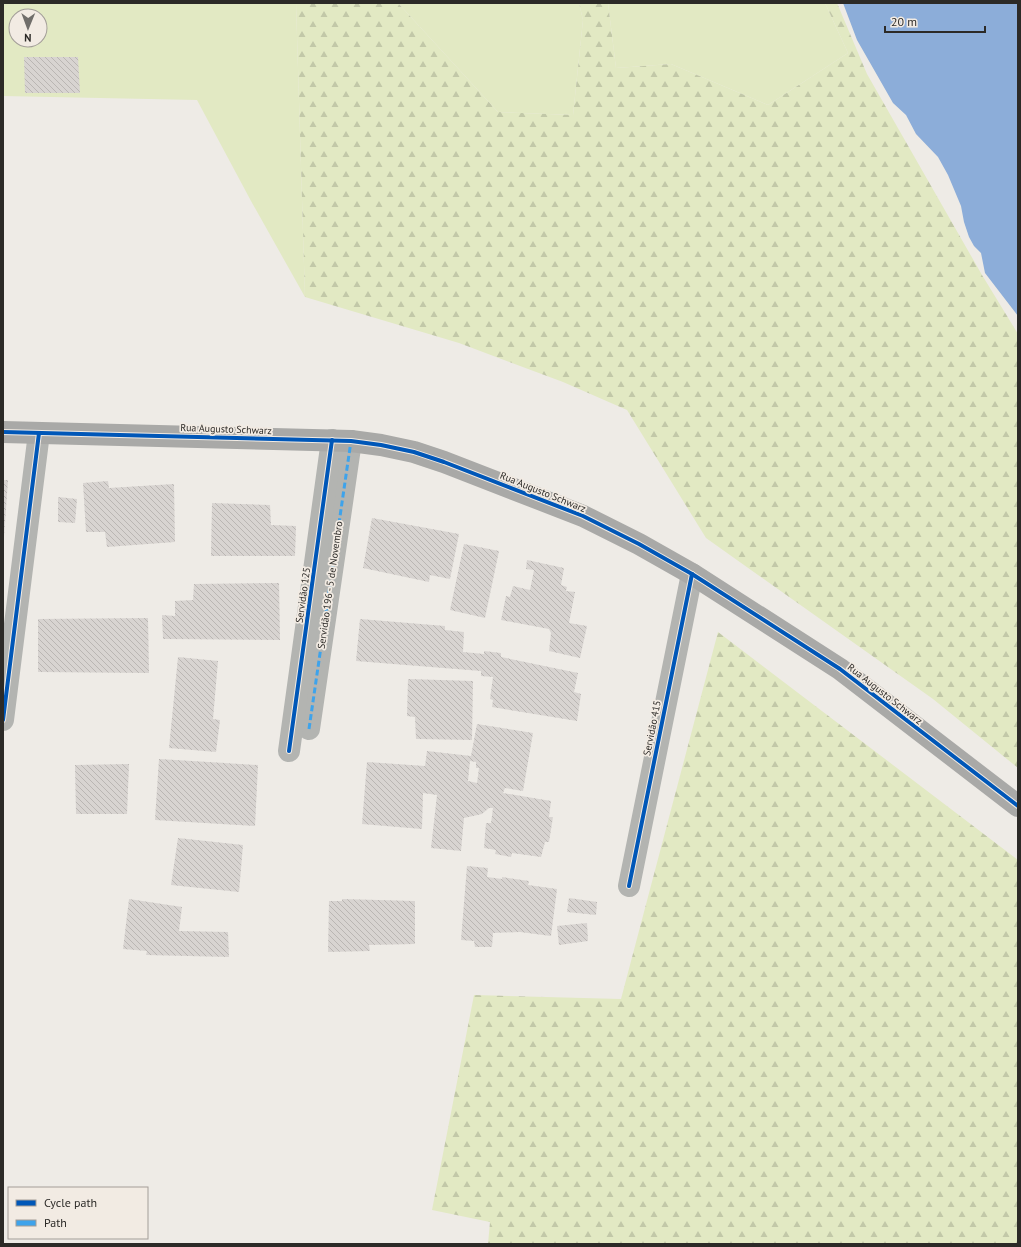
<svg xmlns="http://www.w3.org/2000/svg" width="1021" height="1247" viewBox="0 0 1021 1247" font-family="'PT Sans',sans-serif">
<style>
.grass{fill:#e2e9c3;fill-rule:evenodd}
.forest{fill:url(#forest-firs)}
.water{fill:#8cadd9}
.building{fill:url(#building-back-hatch);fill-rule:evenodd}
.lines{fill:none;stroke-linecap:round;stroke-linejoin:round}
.minor{stroke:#b3b4b1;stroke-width:22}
.secondary{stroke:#a9a9a7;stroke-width:22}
.quiet{stroke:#3ea3eb;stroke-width:3;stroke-dasharray:6 3;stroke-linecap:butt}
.cycleway-casing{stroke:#f2ebe3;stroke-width:6}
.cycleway{stroke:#0057b8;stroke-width:4}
.labels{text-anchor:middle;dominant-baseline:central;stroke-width:3.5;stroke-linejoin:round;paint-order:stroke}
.street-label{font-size:10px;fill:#2c2a27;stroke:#f2ebe3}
</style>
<defs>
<pattern id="forest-firs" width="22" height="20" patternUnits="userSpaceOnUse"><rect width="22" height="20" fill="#e2e9c3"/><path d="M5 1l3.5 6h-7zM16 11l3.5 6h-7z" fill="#c2c8a8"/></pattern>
<pattern id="building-back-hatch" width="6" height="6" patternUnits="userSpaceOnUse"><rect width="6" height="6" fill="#d8d4d1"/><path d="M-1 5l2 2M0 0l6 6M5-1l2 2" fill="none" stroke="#bab6b3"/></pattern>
</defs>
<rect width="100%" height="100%" fill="#eeebe6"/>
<g class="grass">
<path d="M3,3H296L305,297L251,201L197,100L3,96ZM16,16H40V40H16Z"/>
<polygon points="398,3 579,3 583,20 573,115 498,112"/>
<polygon points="608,3 825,3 848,53 768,105 671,64 616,68"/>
</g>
<g class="forest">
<polygon points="296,3 398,3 498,112 573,115 583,20 579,3 608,3 616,68 671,64 768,105 848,53 825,3 837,3 867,74 982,275 1018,334 1018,768 933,699 706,538 627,410 563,382 459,343 305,297"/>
<polygon points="718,632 1018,860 1018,1244 488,1244 490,1222 432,1210 474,995 621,999"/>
</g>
<polygon class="water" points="843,3 1018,3 1018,316 985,273 981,253 974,246 969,237 964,222 961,206 948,175 938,157 916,134 906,115 893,103 857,40"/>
<g class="building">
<polygon points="24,57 78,57 80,93 25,93"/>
<polygon points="3,480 8,480 4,537 3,537"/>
<polygon points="108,481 109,488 174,484 175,542 107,547 105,532 86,532 83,483"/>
<polygon points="58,497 77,499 75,523 58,522"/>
<polygon points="212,503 270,505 271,525 296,526 295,556 211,556"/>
<polygon points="372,518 459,534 450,579 430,575 429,582 363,568"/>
<polygon points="464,544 499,551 485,618 450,610"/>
<polygon points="527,560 564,568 561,585 567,587 566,591 575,592 569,623 587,626 580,658 549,651 551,633 549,629 501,620 506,596 510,597 513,586 530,590 534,570 526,569"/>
<polygon points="279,583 280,640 163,639 162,615 175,616 175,601 193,600 194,584"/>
<polygon points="148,618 149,673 38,672 38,619"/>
<polygon points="360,619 445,626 445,630 464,632 463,652 484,654 484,651 501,653 501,657 578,673 574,692 581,694 577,721 492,707 493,700 490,699 493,677 481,676 481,671 356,661"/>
<polygon points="178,657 218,661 213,719 220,720 216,752 169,748"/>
<polygon points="408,679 473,681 472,740 416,739 415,717 407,716"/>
<path d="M477,724L533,733L523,791L505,788L503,793L551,801L549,817H553L549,842H545L541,857L512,853L511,857L495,854L496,850L484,848L486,823H491L493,808H489L482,814L464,818L461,851L431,848L437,795L423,793L422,829L362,824L367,762L425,766L427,751L471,756ZM470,761L476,762V768H479L477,783L468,781Z"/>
<polygon points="159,759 258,765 255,826 155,820"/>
<polygon points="129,764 127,814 76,814 75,765"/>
<polygon points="178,838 243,845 239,892 171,885"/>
<polygon points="467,866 488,868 487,877 502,879 502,877 529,881 528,885 557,889 551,936 520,932 493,933 492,947 475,947 474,941 461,940"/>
<polygon points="569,898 597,902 596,915 567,912"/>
<polygon points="129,899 182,907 179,931 228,932 229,957 146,955 147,951 123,949"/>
<polygon points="342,899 415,901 415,944 369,945 370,951 328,952 329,901 342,901"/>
<polygon points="587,923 588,941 559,945 557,926"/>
</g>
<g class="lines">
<g class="minor">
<polyline points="3,720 39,433"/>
<polyline points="309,729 351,441"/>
<polyline points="289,751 332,440"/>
<polyline points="629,886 692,574"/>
</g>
<polyline class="secondary" points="3,432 351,441 381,445 414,452 444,462 583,516 639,544 692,574 840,669 1018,806"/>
<polyline class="quiet" points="309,729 351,441"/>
<g class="cycleway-casing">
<g id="cycleway">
<polyline points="3,432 351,441 381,445 414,452 444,462 583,516 639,544 692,574 840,669 1018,806"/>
<polyline points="3,720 39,433"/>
<polyline points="289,751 332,440"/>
<polyline points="629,886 692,574"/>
</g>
</g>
<use href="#cycleway" class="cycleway"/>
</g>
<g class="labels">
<g class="street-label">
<text transform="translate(226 429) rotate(2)">Rua Augusto Schwarz</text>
<text transform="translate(543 492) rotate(22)">Rua Augusto Schwarz</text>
<text transform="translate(330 585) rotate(-82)">Servidão 196 - 5 de Novembro</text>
<text transform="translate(303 595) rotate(-82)">Servidão 125</text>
<text transform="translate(885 694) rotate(38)">Rua Augusto Schwarz</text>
<text transform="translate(652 728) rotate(-79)">Servidão 415</text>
</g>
</g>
<rect width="1021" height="1247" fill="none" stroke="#2c2a27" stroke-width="8"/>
<rect x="8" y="1187" width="140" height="52" fill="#f2ebe3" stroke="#a39e98"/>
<rect x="16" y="1200" width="20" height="6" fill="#0057b8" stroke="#a39e98"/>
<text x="44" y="1207" font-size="12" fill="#2c2a27">Cycle path</text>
<rect x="16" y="1220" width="20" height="6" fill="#3ea3eb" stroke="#a39e98"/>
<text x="44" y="1227" font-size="12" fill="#2c2a27">Path</text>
<g transform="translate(28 28) rotate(181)"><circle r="19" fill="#f2ebe3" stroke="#a39e98"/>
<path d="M0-3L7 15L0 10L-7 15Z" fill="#706e6a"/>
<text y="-6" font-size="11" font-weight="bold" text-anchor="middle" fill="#2c2a27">N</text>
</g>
<path d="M885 26v6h100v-6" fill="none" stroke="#2c2a27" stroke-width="2"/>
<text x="891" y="26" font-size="12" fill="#2c2a27" stroke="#f2ebe3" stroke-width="3" paint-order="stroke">20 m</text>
</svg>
